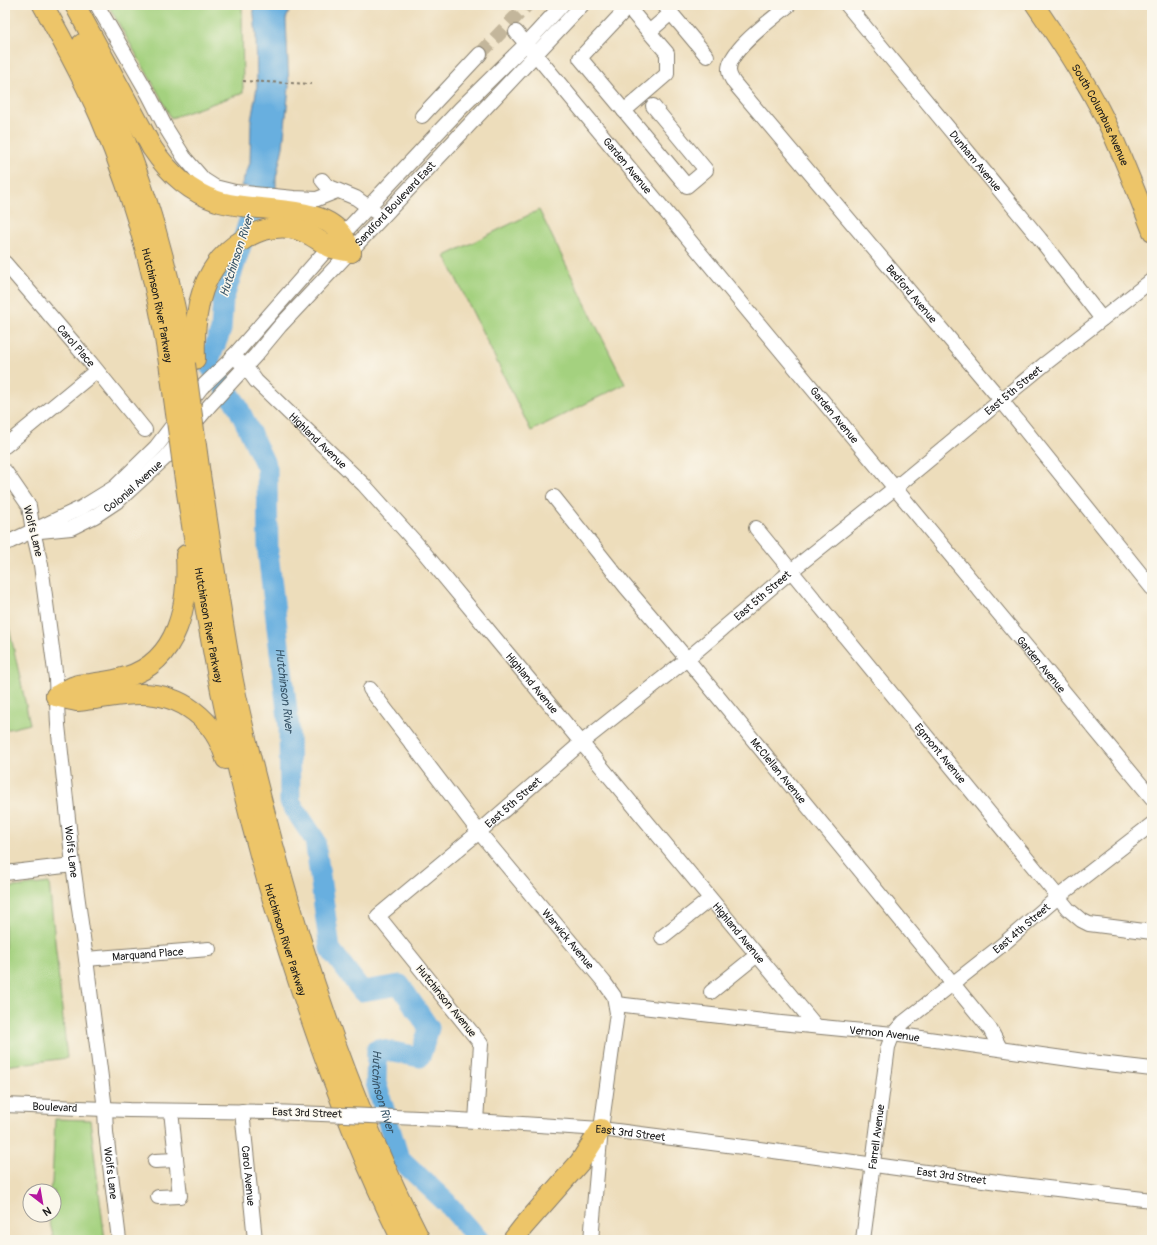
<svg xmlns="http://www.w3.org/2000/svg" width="1157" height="1245" viewBox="0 0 1157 1245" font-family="Pangolin,sans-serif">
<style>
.green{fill:#a4d17f;stroke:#60764e}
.water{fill:#67afdf;stroke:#42667e}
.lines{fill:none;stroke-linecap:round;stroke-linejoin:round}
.river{stroke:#67afdf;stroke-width:21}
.minor-tunnel{stroke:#c3b69b;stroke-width:14;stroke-dasharray:14 7;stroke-linecap:butt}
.minor-casing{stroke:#847c6c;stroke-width:16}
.major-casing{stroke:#847c6c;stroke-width:20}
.highway-casing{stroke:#847c6c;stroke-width:22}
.path{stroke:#847c6c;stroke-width:2;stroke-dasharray:3 3;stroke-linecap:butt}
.minor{stroke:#fff;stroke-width:14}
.major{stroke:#edc569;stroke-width:18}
.highway{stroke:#edc569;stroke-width:20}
.minor-bridge-casing{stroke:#847c6c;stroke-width:16;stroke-linecap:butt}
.highway-bridge-casing{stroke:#847c6c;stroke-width:22;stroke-linecap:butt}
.minor-bridge{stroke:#fff;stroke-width:14}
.highway-bridge{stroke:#edc569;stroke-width:20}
.labels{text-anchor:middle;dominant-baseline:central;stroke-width:3;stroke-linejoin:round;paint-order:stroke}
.street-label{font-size:11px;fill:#1c1c1c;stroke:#fbf7ec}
.water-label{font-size:12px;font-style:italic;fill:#3a576a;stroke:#fbf7ec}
</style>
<rect width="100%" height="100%" fill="#fbf7ec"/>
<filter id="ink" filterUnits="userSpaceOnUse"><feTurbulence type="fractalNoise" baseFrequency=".025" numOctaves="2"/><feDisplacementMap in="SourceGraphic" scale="8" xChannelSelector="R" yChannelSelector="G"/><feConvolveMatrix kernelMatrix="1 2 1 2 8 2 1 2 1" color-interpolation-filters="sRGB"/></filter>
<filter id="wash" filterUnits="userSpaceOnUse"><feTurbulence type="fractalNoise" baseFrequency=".012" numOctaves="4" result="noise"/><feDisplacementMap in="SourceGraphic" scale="16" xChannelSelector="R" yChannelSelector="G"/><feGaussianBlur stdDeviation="0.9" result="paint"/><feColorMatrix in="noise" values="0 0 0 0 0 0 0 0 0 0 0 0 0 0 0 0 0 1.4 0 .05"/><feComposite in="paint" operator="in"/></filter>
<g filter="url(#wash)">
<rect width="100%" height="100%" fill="#edddbb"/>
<g class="green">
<polygon points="108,5 242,5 243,93 171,118 160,96"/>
<polygon points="539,210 625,384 531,431 445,256"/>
<polygon points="5,609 30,724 5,730"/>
<polygon points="49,883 67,1058 5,1066 5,888"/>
<polygon points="55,1119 90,1120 105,1240 54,1240 48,1215 54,1215 54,1191 49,1191 52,1183"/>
</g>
<polygon class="water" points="253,5 292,5 286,19 289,87 283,147 276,178 276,189 241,186 250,163 251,121 257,87 256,35"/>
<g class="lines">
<path class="river" id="s1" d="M258,190L250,218L223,300L221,330L208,363L237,405L267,468L268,553L289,727L290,802L315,840L330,949L362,991L400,985L429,1028L420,1057L377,1049L376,1083L399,1158L447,1203L479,1240"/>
</g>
</g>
<g filter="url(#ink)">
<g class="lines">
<polyline class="minor-tunnel" points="480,54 527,5"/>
<g class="minor-casing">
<g id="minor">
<polyline points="97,5 149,95 166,128 184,157 204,180 215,187 235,192 294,198 317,199 337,191"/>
<path id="s2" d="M789,5C774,18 728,50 729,70C729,76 732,80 735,84L1001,400L1152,588"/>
<path id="s3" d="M847,5L1040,239L1102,319"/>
<polyline points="671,13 707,56"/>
<path id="s4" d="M516,32L535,54L1152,798"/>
<polyline points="653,106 706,170 687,186 580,58 628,7 649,32 671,13 664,5"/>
<polyline points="624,111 667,74 667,53 649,32"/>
<polyline points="422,116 480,54"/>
<polyline points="322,180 327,186 356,198 374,211"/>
<path id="s5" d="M5,263L90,362L145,430"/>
<path id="s6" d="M233,356L245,366L256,381L364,485L417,544L816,1026"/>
<polyline points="5,446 96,371"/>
<path id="s7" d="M5,471L29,506L33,531L41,565L56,679L58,725L73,865L86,959L105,1109L106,1132L119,1240"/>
<path id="s8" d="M554,497L625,586L687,659L990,1029L1000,1048"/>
<path id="s9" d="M756,528L1068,909L1081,920L1089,924L1152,932"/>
<path id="s10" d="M40,531L71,528L95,516L119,500L166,457L210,405L256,355L280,326L582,5"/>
<polyline points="5,543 11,541 81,508 115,487 156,447 201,388 229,361 329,247 343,234 460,109 526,44 562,5"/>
<path id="s11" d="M370,689L479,832L604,982L614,996L617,1013L601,1129L591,1240"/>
<polyline points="5,873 73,865"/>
<polyline points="662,937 710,899"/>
<path id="s12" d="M86,959L209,949"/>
<polyline points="711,992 757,955"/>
<path id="s13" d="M616,1004L781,1023L893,1034L1091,1062L1152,1069"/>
<path id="s14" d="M5,1105L129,1110L273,1112"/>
<path id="s15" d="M242,1111L255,1240"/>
<path id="s16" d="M443,1119L601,1129L759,1149L1005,1183L1152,1200"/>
<path id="s17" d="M476,1121L481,1044L378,916L479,832L581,743L687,659L791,571L895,488L1046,363L1152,280"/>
<polyline points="155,1161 176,1160"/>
<polyline points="158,1197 180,1196 171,1111"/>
<path id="s18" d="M863,1240L888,1047L893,1034L904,1022L1002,945L1058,897L1152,824"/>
</g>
</g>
<g class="major-casing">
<g id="major">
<path id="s19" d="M1035,5C1060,42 1085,79 1105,119C1123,156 1137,194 1152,232"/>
</g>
</g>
<g class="highway-casing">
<g id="highway">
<path id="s20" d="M43,5C63,41 83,78 100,116C135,197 157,282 170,369"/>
<path d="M75,5L152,148C168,172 189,192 217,201C251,213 317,203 341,233C346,238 348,246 351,252"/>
<path d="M82,44C134,149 167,248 185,364"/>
<path d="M195,359C193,311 201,264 246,238C258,230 276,226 290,228C305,230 315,238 328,246C334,250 344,250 351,252"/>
<path id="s21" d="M184,473C195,546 206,619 221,691C241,790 267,887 299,983C328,1071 361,1157 402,1240"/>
<path d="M200,475C211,543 220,613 233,681C244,736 259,791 273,845C310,981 356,1115 420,1240"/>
<path d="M56,696C62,693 68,688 75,686C79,684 85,684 90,684C102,682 114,681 126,677C179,661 189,603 186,555"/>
<path d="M56,696C63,698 70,700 77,701C82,701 89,699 95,699C110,697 125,694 141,694C182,694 215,720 226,759"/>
<polyline points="513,1240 523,1227 580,1162 601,1129"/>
</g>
</g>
<polyline class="path" points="243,81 314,84"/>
<use href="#minor" class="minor"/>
<use href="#major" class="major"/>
<use href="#highway" class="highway"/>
<g class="minor-bridge-casing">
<polyline id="minor-bridge" points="273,1112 443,1119"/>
</g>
<g class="highway-bridge-casing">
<g id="highway-bridge">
<polyline points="185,364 200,475"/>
<polyline points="170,369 184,473"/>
</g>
</g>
<use href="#minor-bridge" class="minor-bridge"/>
<use href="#highway-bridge" class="highway-bridge"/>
</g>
</g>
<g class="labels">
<g class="street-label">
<text stroke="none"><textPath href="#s19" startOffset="128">South Columbus Avenue</textPath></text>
<text stroke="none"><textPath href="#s3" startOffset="202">Dunham Avenue</textPath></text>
<text stroke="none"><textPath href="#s4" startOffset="174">Garden Avenue</textPath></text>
<text stroke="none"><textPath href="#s10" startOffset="492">Sandford Boulevard East</textPath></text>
<text stroke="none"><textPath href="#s2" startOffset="380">Bedford Avenue</textPath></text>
<text stroke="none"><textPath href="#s20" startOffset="323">Hutchinson River Parkway</textPath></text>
<text stroke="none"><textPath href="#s5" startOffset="109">Carol Place</textPath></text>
<text stroke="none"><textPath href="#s17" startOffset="1066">East 5th Street</textPath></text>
<text stroke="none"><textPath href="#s4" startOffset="498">Garden Avenue</textPath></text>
<text stroke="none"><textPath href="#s6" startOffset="120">Highland Avenue</textPath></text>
<text stroke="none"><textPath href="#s10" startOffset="106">Colonial Avenue</textPath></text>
<text transform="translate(33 531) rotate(76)">Wolfs Lane</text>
<text stroke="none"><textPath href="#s17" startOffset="742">East 5th Street</textPath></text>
<text stroke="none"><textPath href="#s21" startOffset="154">Hutchinson River Parkway</textPath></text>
<text stroke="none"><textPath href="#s4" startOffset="822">Garden Avenue</textPath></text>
<text stroke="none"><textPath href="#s6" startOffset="444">Highland Avenue</textPath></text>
<text stroke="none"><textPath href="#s9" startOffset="291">Egmont Avenue</textPath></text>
<text stroke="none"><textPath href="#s8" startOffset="354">McClellan Avenue</textPath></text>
<text stroke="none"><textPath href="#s17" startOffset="418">East 5th Street</textPath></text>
<text stroke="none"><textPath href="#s7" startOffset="391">Wolfs Lane</textPath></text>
<text stroke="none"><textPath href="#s18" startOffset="375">East 4th Street</textPath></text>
<text stroke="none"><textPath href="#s6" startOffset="768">Highland Avenue</textPath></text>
<text stroke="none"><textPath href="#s21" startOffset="478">Hutchinson River Parkway</textPath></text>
<text stroke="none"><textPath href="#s11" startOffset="319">Warwick Avenue</textPath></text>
<text stroke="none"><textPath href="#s12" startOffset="62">Marquand Place</textPath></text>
<text transform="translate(446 1001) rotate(51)">Hutchinson Avenue</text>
<text stroke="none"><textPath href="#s13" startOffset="270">Vernon Avenue</textPath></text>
<text stroke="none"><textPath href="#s14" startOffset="50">Boulevard</textPath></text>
<text transform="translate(307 1113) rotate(2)">East 3rd Street</text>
<text stroke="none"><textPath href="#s16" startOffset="188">East 3rd Street</textPath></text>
<text stroke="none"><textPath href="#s18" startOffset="104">Farrell Avenue</textPath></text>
<text stroke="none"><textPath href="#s7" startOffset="715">Wolfs Lane</textPath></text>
<text stroke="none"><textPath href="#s15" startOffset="65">Carol Avenue</textPath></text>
<text stroke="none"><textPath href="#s16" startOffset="512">East 3rd Street</textPath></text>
</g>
<g class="water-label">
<text transform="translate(237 256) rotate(-72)">Hutchinson River</text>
<text stroke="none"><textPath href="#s1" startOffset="525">Hutchinson River</textPath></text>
<text stroke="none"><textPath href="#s1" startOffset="1053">Hutchinson River</textPath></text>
</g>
</g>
<rect width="1157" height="1245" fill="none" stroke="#fbf7ec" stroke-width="20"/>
<g transform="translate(42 1203) rotate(149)"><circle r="19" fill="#fbf7ec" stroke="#a29f99"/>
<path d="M0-3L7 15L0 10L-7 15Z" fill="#b5179e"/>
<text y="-6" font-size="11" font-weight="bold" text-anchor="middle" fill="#1c1c1c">N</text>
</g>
</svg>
